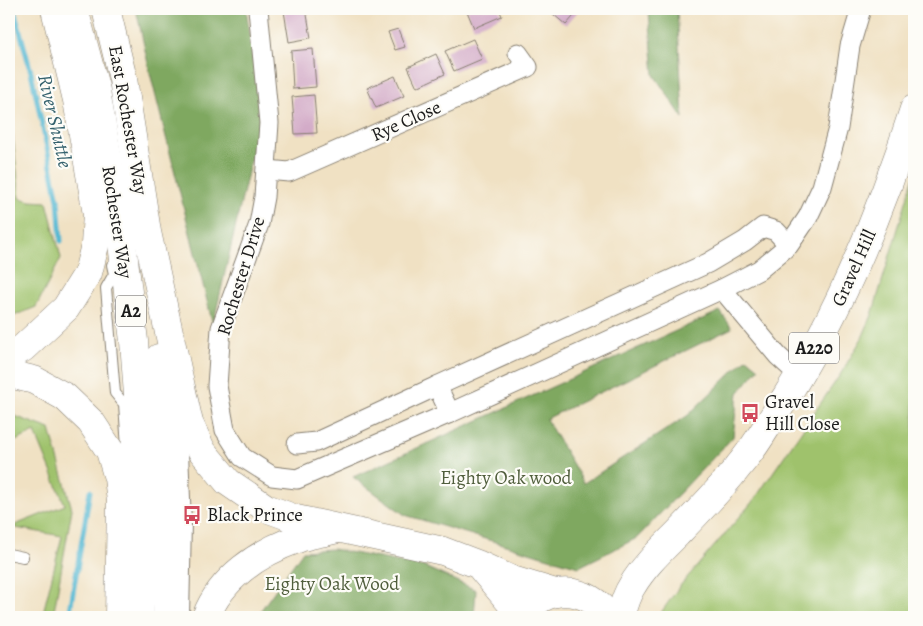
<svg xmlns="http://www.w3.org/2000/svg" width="923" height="626" viewBox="0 0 923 626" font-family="Alegreya,serif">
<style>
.green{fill:#9fc26c;stroke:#5e6f44}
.forest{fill:#7fa860;stroke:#4e623e}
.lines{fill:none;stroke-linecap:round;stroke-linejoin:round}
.stream{stroke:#54b8d2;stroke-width:5}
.building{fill:#d3abc8}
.lane-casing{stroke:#867e70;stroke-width:12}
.street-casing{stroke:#867e70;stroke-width:21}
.primary-casing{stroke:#867e70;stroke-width:29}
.highway-casing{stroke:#867e70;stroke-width:29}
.lane{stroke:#fff;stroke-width:10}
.street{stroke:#fff;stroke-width:19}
.primary{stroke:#fff;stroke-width:28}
.highway{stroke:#fff;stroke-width:28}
.labels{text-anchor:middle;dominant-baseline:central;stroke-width:4.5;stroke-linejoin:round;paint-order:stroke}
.shield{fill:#fdfcf7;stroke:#605f5e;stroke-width:1}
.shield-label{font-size:18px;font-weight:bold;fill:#1c1c1c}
.street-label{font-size:19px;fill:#1c1c1c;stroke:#fdfcf7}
.poi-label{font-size:19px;fill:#1c1c1c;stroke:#fdfcf7;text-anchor:start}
.park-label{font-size:19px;fill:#505e3c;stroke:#fdfcf7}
.water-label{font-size:20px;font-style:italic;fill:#35626e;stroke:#fdfcf7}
</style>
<rect width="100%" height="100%" fill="#fdfcf7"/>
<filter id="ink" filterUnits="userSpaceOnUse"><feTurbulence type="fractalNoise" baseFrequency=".02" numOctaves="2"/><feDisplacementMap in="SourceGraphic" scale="10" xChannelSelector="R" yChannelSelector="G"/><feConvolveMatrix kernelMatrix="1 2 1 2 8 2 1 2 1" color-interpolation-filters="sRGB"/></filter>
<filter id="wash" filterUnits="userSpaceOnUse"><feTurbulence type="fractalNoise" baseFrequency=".0096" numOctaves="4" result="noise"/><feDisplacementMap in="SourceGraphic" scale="20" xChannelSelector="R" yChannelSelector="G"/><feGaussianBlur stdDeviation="1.12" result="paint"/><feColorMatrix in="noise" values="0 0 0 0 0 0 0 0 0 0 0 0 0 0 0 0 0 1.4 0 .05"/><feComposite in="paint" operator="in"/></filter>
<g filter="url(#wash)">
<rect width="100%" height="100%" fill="#f0e1c3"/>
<g class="green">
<polygon points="9,101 20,198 30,201 47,202 61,258 36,307 9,318"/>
<polygon points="914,175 914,617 658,617 679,587 754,500 840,375 862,338 872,315"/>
<polygon points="9,414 50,429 72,509 53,617 42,617 62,536 10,527 65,505 35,432 9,444"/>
</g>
<g class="forest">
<polygon points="136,9 246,9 262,111 213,325 150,73"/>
<polygon points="647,9 677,9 683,118 654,75 649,12"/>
<polygon points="720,311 732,328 546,419 584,483 687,416 747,358 759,368 738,393 733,437 637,538 579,567 405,515 353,477"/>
<polygon points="333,549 425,567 476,590 474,617 256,617 303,551"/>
</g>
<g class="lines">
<g class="stream">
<polyline points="14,9 31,72 58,200 61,241"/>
<polyline points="69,617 90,491"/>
</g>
</g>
<g id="blocks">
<g class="building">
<polygon points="297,9 306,9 311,38 289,42 284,11"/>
<polygon points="466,9 499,9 502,16 474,28"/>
<polygon points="547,9 580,9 566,25"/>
<polygon points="398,29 405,47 395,50 388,32"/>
<polygon points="473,39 482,59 454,71 445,51"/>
<polygon points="313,49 316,87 293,89 291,51"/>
<polygon points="436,54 445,74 417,87 408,67"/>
<polygon points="395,76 404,96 376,108 367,88"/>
<polygon points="314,95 317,133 295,134 292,97"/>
</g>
</g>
</g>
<g filter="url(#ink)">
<use href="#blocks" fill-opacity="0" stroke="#867e70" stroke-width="1"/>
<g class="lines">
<g class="lane-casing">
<g id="lane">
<polyline points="112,265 114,274 106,288 115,393 124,404 128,462"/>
<polyline points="182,429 186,522 184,617"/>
<polyline points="9,554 23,557"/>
</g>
</g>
<g class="street-casing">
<g id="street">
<polyline points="258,9 269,123 264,197 259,224 221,328 217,386 225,430 242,457 272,476 297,479 450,413"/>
<polyline points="267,170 289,172 528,67 518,53"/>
<polyline points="789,245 776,231 763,227 745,241 708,263 437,386 450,413 722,289 759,270 789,245 808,217 822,187 838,128 850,46 861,9"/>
<polyline points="722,289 778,356 800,376"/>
<polyline points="297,444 316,442 437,386"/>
</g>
</g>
<g class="primary-casing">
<g id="primary">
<path d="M524,617C541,583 590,585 608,617"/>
<path d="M620,617C623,606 626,595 632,586C644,566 661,550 677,534C703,507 730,479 752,449C760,438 767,426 775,414C837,320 880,216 914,109"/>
</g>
</g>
<g class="highway-casing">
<g id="highway">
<polyline points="74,9 96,91 121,235 134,341 141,436 143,562 139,617"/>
<polyline points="106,9 123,79 147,232 179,378 189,423 202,451 228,482 266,508 296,519 443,551 477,564 512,580 555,593"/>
<polyline points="9,356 23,348 66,308 88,273 95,245 97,214 77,100 55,9"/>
<polyline points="159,358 166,426 169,536 167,617"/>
<polyline points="9,374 34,380 65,397 91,422 110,451 118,478 121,501 119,617"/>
<polyline points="483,570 510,602 517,617"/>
<path d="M206,617C221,578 258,553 297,539C308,535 322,533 334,530"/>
</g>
</g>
<use href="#lane" class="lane"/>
<use href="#street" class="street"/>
<use href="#primary" class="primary"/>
<use href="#highway" class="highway"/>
</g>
</g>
<defs>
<g id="bus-bare" transform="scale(1.5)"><path d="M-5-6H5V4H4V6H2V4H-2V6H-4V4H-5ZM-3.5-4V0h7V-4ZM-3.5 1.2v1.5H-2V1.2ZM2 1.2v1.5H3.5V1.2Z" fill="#d1495b" stroke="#fdfcf7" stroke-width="2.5" paint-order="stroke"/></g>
</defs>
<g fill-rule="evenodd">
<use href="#bus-bare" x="750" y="413"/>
<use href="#bus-bare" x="192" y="515"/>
</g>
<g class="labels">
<g class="shield">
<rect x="116" y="295.5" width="30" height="31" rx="4"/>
<rect x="789" y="332.5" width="50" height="31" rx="4"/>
</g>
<g class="shield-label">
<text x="131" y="311">A2</text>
<text x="814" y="348">A220</text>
</g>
<g class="street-label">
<text transform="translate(128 120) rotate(80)">East Rochester Way</text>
<text transform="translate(406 121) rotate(-24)">Rye Close</text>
<text transform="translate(117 222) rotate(81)">Rochester Way</text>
<text transform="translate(854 268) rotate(-66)">Gravel Hill</text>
<text transform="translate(241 276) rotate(-73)">Rochester Drive</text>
</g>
<g class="poi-label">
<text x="765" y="402">Gravel<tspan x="765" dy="22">Hill Close</tspan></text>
<text x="207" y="515">Black Prince</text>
</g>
<g class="park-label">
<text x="506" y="478">Eighty Oak wood</text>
<text x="332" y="584">Eighty Oak Wood</text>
</g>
<g class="water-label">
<text transform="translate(55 121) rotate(77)">River Shuttle</text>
</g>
</g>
<rect width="923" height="626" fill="none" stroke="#fdfcf7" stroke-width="30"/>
</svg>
